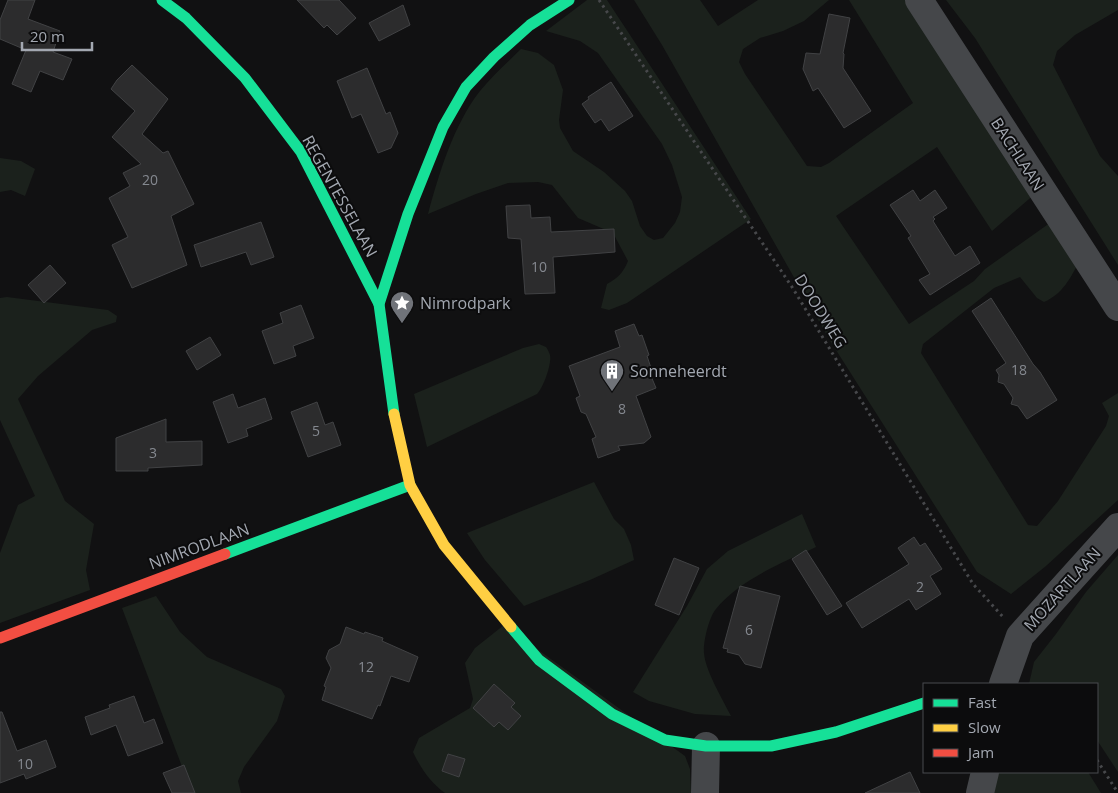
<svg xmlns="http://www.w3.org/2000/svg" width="1118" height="793" viewBox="0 0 1118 793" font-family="'Open Sans',sans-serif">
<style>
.green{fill:#1b211c}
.building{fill:#2c2c2d;stroke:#414244}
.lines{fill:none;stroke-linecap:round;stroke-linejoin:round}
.path{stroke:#47484b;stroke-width:3;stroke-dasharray:2.5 4;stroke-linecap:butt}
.street{stroke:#45474a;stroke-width:28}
.fast{stroke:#16e098;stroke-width:11}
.slow{stroke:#ffcf43;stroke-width:11}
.jam{stroke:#f24e42;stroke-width:11}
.labels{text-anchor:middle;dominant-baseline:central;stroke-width:4;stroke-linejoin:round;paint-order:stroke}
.number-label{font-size:14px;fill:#858990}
.street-label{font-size:16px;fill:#a3a8b1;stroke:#0c0c0d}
.poi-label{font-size:16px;fill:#a3a8b1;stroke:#0c0c0d;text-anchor:start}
</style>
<rect width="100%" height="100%" fill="#111112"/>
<g class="green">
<path d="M587,0H607L751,219L627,303L609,310L601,308L607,284C618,278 623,273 628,261L613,233L578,218L552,185L538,182L508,183L476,194L428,214C439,173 454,124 480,91C492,76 507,63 521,49L538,53L554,65L563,90L559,120L560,128L573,151L604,172L625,191L632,201L640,226L647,236L654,240L663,238L675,223L680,212L682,197L672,165L662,144L598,53L580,41L546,31Z"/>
<path d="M634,0H700L718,26L758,0H829L804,21L783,31L760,38L743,49L739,62L745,74L807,166L821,167L829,163L913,103L849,0H910L1036,193L992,231L937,147L836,216L909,324L974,281L985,269L1054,220L1080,260C1071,277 1063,294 1044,302L1037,298L1020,277L994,288L923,344L921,353L1028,525L1037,526L1058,501L1106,426L1109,416L1102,403L1118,393V500L1046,566L1011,594L977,572L829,339L662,45Z"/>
<polygon points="946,0 1118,0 1118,10 1075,35 1057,51 1053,65 1100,156 1118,176 1118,265 975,38"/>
<polygon points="0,158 21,161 35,169 25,196 11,190 0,192"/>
<polygon points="7,297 108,310 117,316 116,322 92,330 38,376 18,399 65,501 94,524 86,570 90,590 0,623 0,553 18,505 35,496 0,420 0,298"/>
<path d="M539,344L546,347C548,350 549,352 550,355C552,364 543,388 537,394L427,447L414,394L523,348Z"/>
<polygon points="594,482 614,519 624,529 631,545 634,560 590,580 524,606 485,560 467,533"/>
<path d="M802,514L816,547C784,562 739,580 716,609C709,617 703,642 704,653C705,670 723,700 731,716L695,714L649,701L633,692L687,606L707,569L728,551Z"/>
<polygon points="1118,555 1118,772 1097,740 1097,684 1029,684 1034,662 1056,634 1086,592"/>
<polygon points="156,596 180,632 207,657 281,689 285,696 277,721 244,767 238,781 241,793 192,793 122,608"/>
<path d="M504,625L685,756L690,769L691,793H445C431,783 421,769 413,752L419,738L470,708L473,699L465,663L475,648Z"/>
<polygon points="996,772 1088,772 1101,793 990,793"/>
</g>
<g class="building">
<polygon points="8,0 35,0 28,19 60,31 53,52 72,59 63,80 40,71 31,92 12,84 26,50 0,39 0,20"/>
<polygon points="297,0 339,0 356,18 337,35 327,25 324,28"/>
<polygon points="403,5 410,25 379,41 369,23"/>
<polygon points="829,14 850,18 843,53 844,54 843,68 871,111 844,128 818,88 813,91 803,69 806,53 820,54"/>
<polygon points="132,65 168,99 142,134 163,153 168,151 194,204 171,216 187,265 132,288 112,245 128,237 109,198 130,186 123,173 141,164 112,137 135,111 111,89 117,80"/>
<polygon points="367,68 386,114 390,112 398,133 391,148 378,153 361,114 352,118 337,81"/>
<polygon points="611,82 633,116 609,131 601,119 595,123 582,104 589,99 588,97"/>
<polygon points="913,190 920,201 935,190 947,208 933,217 935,219 933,221 955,256 970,246 980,263 930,295 919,280 930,274 908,238 911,236 890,205"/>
<polygon points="530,205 531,218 550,217 551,232 614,229 615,252 553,257 555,293 525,294 521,239 508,238 506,206"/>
<polygon points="261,222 274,257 251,265 246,252 201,267 194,245"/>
<polygon points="50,265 66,283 44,303 28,285"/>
<polygon points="991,298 1033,364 1040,372 1057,400 1027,419 1018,406 1011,404 1013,398 1004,384 998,382 999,375 996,370 1006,363 972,311"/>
<polygon points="301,305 314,338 293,346 296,356 274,364 262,331 283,323 280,313"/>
<polygon points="634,324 639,336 642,335 649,355 647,356 651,368 648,369 656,388 636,396 651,437 644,443 618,446 620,450 598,458 592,439 596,437 586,414 581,412 576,398 580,396 569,366 620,347 615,331"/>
<polygon points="210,337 221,355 197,370 186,351"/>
<polygon points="233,394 238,408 265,398 272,419 246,429 248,436 228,443 213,402"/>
<polygon points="317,402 325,425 333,422 341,445 308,457 291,412"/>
<polygon points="166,419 166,442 202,441 202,465 148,468 148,471 116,471 116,438"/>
<polygon points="914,537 920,546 925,543 942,569 930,576 941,594 916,610 909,599 862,628 846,603 909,564 898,548"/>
<polygon points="806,550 842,606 827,615 792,559"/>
<polygon points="674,558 699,568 679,615 655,605"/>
<polygon points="740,586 780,596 761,668 745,664 739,655 727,652 728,649 723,648"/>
<polygon points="346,627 364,634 365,632 383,638 382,641 418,657 409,682 391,676 380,706 378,705 372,719 322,700 326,687 324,686 331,668 326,658 329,650 340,644"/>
<polygon points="494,684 515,703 511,707 521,716 508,730 499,722 494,727 473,708"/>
<polygon points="134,696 144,723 154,719 163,743 128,756 116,725 91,735 85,717 110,708 109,705"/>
<polygon points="0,712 2,712 17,751 46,740 56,767 26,779 24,774 0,783"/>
<polygon points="448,754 465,759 459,777 442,771"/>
<polygon points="184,765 195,793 172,793 163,773"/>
<polygon points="910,772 920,793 865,793"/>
</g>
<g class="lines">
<g class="path">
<polyline points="599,0 792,287 973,584 1004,618"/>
<polyline points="1097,760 1118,793"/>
</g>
<g class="street">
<polyline points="919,0 1118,307"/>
<polyline points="1003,684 1020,636 1118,527"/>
<polyline points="705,793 706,746"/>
<polyline points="980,793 985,772"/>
</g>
<g class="fast">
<polyline points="162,0 186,18 245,78 301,152 379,304"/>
<polyline points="394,414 379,304 408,214 443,127 466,87 494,57 530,25 569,0"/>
<polyline points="225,554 410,485"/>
<polyline points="511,627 539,660 612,714 665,740 706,746 771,746 836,732 924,703"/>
</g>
<polyline class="slow" points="394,414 410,485 444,545 511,627"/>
<polyline class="jam" points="0,638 225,554"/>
</g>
<defs>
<g id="sight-pin" transform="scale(1.25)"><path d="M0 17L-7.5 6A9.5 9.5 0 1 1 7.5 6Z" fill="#707379" stroke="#0c0c0d"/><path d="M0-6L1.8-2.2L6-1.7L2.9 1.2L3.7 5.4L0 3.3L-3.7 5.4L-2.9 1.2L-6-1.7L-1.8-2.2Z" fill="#fff"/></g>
<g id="building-pin" transform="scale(1.25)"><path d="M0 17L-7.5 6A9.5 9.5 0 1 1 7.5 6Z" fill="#707379" stroke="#0c0c0d"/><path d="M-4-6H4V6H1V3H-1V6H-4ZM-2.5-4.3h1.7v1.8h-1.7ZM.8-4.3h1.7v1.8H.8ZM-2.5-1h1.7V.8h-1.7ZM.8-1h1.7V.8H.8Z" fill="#fff"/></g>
</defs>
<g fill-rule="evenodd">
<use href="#sight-pin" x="402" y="303"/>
<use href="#building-pin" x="612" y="371"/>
</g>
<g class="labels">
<g class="number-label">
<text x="150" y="179">20</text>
<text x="539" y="266">10</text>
<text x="1019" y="369">18</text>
<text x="622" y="408">8</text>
<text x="316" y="430">5</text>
<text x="153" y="452">3</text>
<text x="920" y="586">2</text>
<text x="749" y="629">6</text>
<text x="366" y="666">12</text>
<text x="25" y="763">10</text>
</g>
<g class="street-label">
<text transform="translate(1018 154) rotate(57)">BACHLAAN</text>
<text transform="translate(340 196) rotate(61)">REGENTESSELAAN</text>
<text transform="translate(821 311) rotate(58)">DOODWEG</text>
<text transform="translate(199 546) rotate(-20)">NIMRODLAAN</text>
<text transform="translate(1062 589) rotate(-48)">MOZARTLAAN</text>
</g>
<g class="poi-label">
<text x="420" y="303">Nimrodpark</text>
<text x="630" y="371">Sonneheerdt</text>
</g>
</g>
<rect x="923" y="683" width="175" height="90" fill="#0c0c0d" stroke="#484a4f"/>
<rect x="933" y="699" width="25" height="8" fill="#16e098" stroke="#484a4f"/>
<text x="968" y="708" font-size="15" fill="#a3a8b1">Fast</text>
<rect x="933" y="724" width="25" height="8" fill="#ffcf43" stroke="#484a4f"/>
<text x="968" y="733" font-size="15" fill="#a3a8b1">Slow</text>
<rect x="933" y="749" width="25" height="8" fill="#f24e42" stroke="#484a4f"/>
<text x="968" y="758" font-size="15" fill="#a3a8b1">Jam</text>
<path d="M22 42v8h70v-8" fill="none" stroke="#a3a8b1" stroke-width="2.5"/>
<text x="30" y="42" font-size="15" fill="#a3a8b1" stroke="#0c0c0d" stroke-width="4" paint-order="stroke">20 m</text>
</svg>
